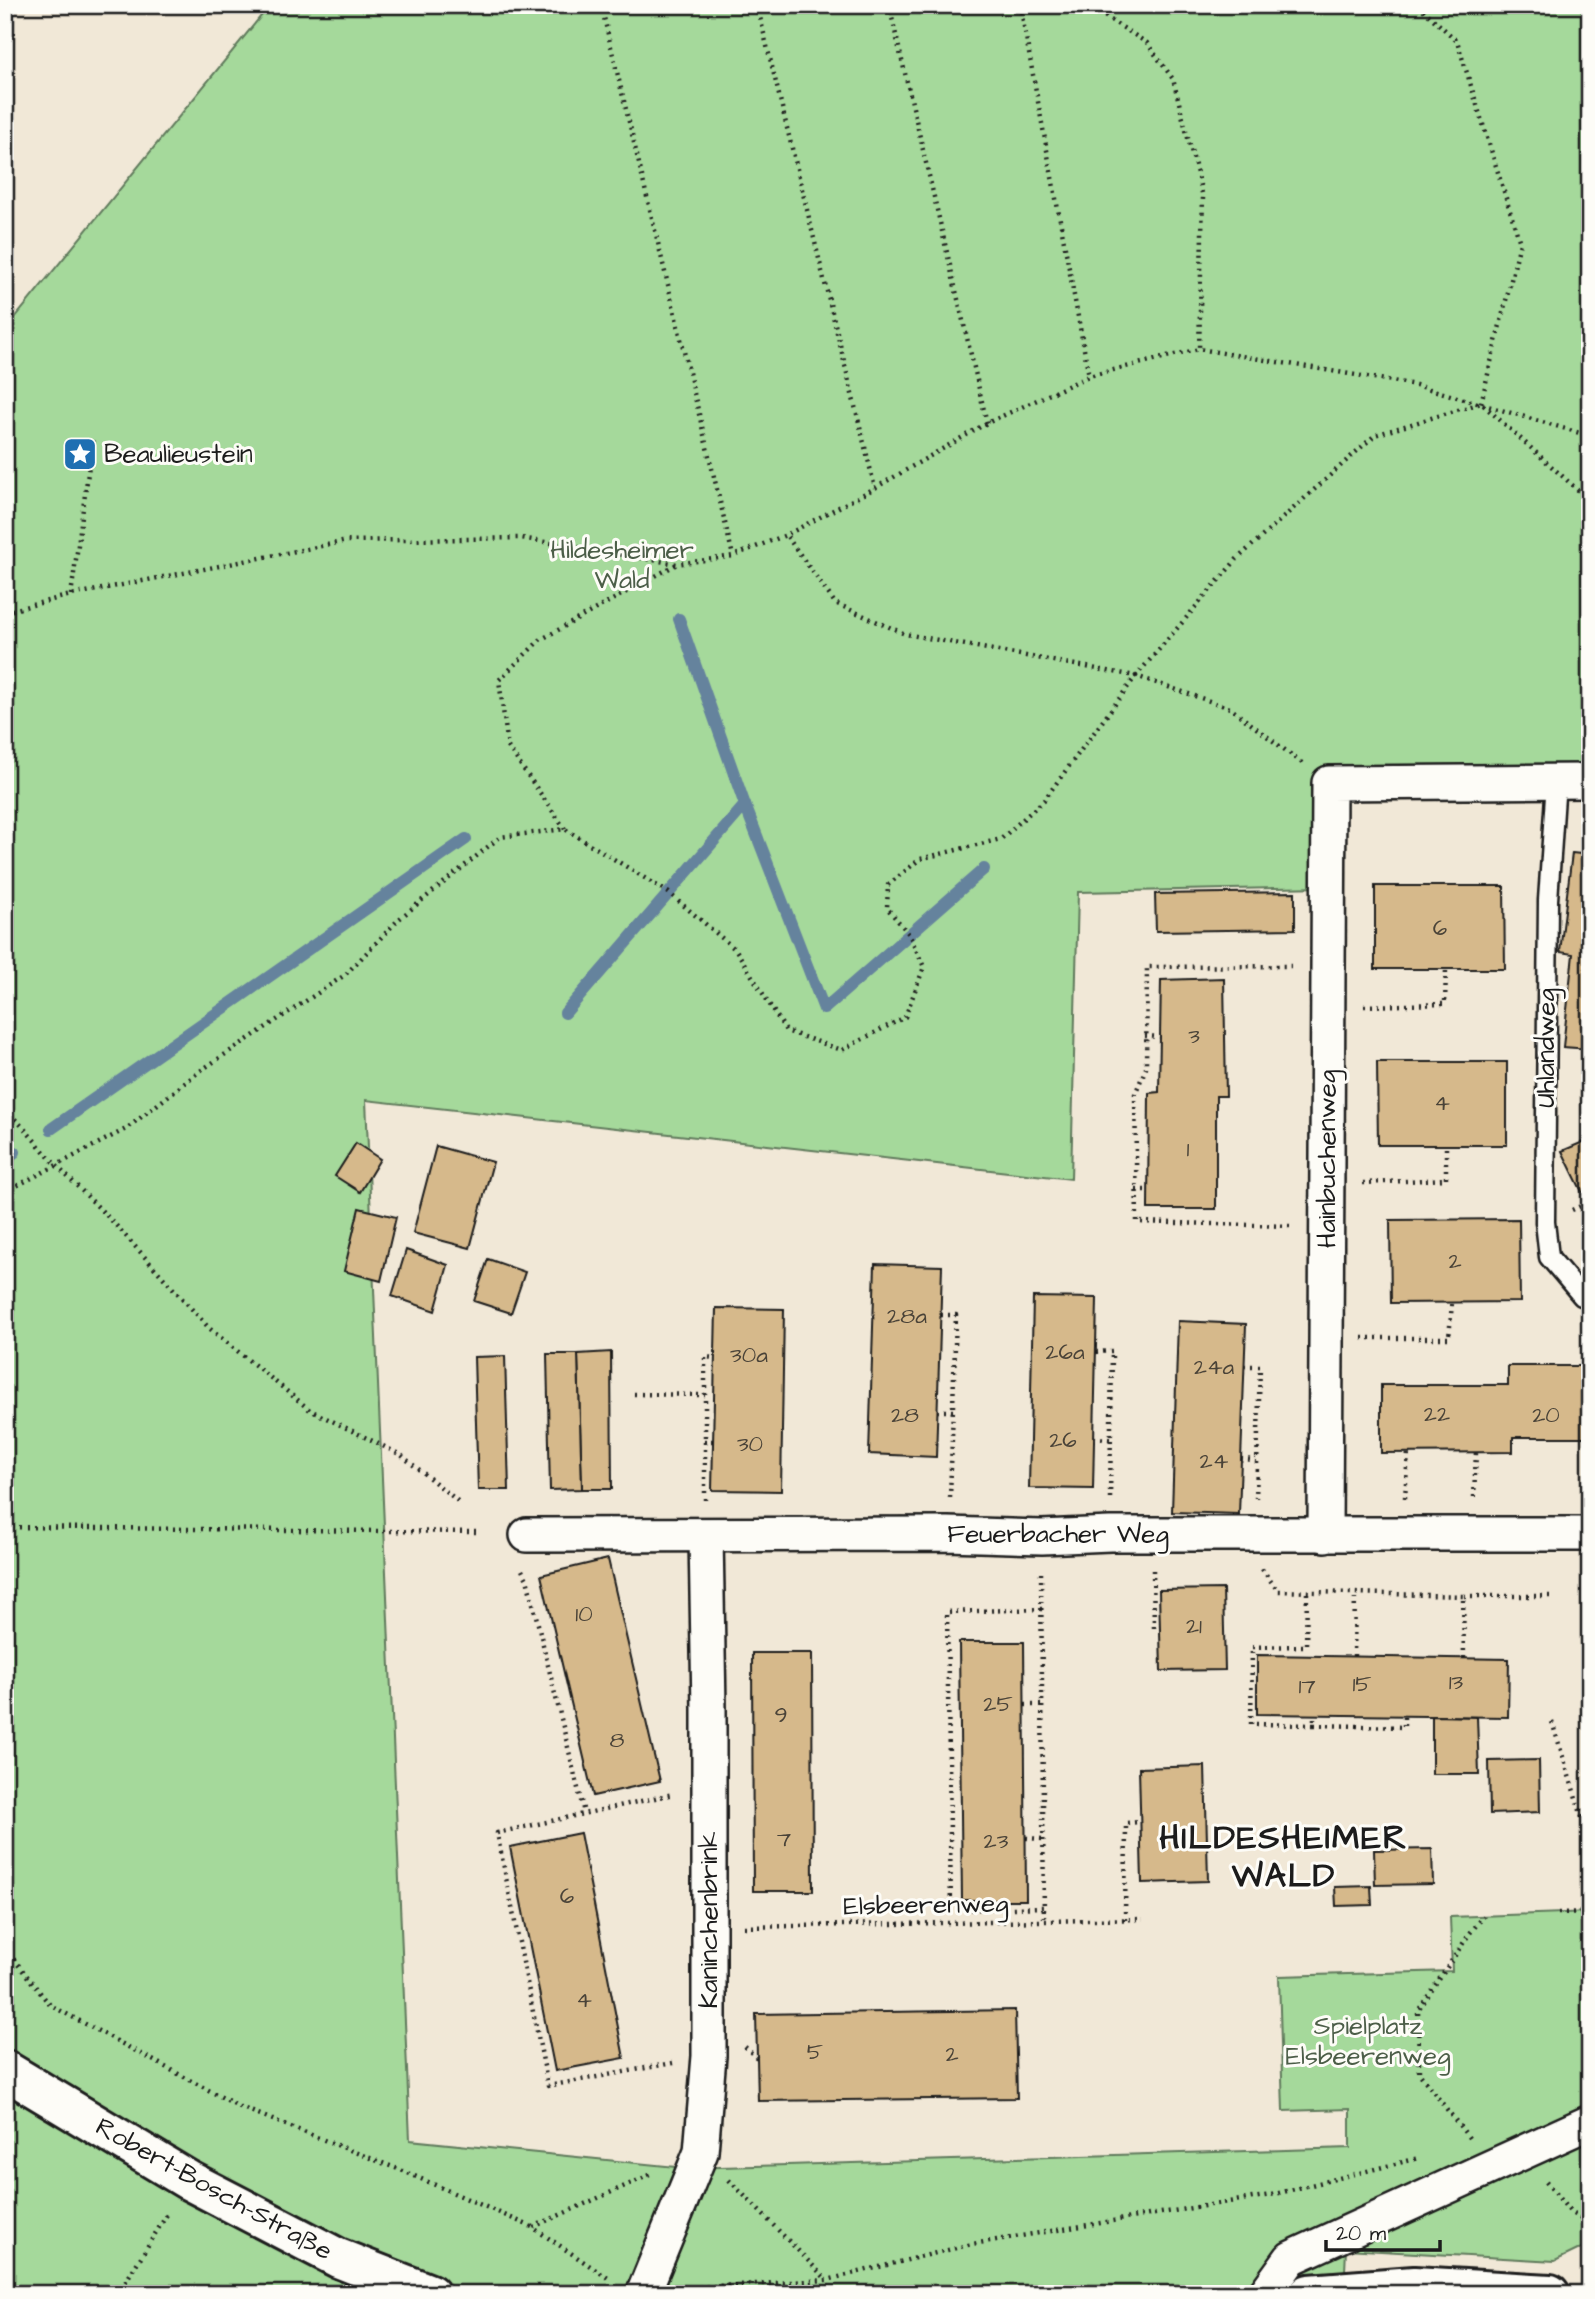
<svg xmlns="http://www.w3.org/2000/svg" width="1595" height="2299" viewBox="0 0 1595 2299" font-family="'Architects Daughter',sans-serif">
<style>
.green{fill:#a5d99b;stroke:#607a5c;stroke-width:2}
.lines{fill:none;stroke-linecap:round;stroke-linejoin:round}
.stream{stroke:#65839d;stroke-width:12}
.building{fill:#d6b98b;stroke:#1c1c1c;stroke-width:2}
.lane-casing{stroke:#1c1c1c;stroke-width:23}
.street-casing{stroke:#1c1c1c;stroke-width:38}
.secondary-casing{stroke:#1c1c1c;stroke-width:44}
.path{stroke:#1c1c1c;stroke-width:4.5;stroke-dasharray:2 5;stroke-linecap:butt}
.lane{stroke:#fdfcf7;stroke-width:18}
.street{stroke:#fdfcf7;stroke-width:33}
.secondary{stroke:#fdfcf7;stroke-width:38}
.labels{text-anchor:middle;dominant-baseline:central;stroke-width:6;stroke-linejoin:round;paint-order:stroke}
.number-label{font-size:23px;fill:#4a4338}
.poi-label{font-size:26px;fill:#1c1c1c;stroke:#fdfcf7;text-anchor:start}
.park-label{font-size:26px;fill:#4c5e48;stroke:#fdfcf7}
.street-label{font-size:26px;fill:#1c1c1c;stroke:#fdfcf7}
.district-label{font-size:33px;font-weight:bold;letter-spacing:2px;fill:#1c1c1c;stroke:#fdfcf7}
</style>
<rect width="100%" height="100%" fill="#f1e8d7"/>
<filter id="ink" filterUnits="userSpaceOnUse"><feTurbulence type="fractalNoise" baseFrequency=".0143" numOctaves="2"/><feDisplacementMap in="SourceGraphic" scale="14" xChannelSelector="R" yChannelSelector="G"/><feConvolveMatrix kernelMatrix="1 2 1 2 8 2 1 2 1" color-interpolation-filters="sRGB"/></filter>
<g filter="url(#ink)">
<polygon class="green" points="270,5 1590,5 1590,775 1326,781 1325,887 1078,892 1071,1179 366,1100 410,2140 686,2168 1350,2148 1350,2109 1283,2111 1279,1976 1452,1971 1450,1917 1590,1912 1590,2244 1555,2261 1346,2249 1344,2294 5,2294 5,330"/>
<g class="lines">
<g class="stream">
<polyline points="745,805 824,1009 984,869"/>
<polyline points="565,1013 745,805 679,619"/>
<polyline points="51,1129 466,839"/>
<polyline points="5,1159 15,1152"/>
</g>
</g>
<g class="building">
<polygon points="1572,853 1590,855 1590,1049 1563,1047 1573,954 1560,952"/>
<polygon points="1375,886 1504,886 1505,969 1375,969"/>
<polygon points="1295,892 1295,929 1156,931 1155,894"/>
<polygon points="1224,978 1226,1096 1216,1096 1216,1209 1148,1209 1149,1093 1159,1092 1161,980"/>
<polygon points="1377,1062 1507,1062 1507,1145 1378,1145"/>
<polygon points="1590,1139 1590,1208 1562,1151"/>
<polygon points="356,1143 380,1159 360,1192 335,1176"/>
<polygon points="436,1146 493,1162 470,1248 413,1233"/>
<polygon points="359,1208 396,1217 381,1281 344,1271"/>
<polygon points="1519,1219 1520,1302 1391,1303 1390,1220"/>
<polygon points="406,1250 448,1265 435,1311 392,1296"/>
<polygon points="488,1259 525,1272 511,1313 474,1301"/>
<polygon points="875,1264 942,1266 936,1457 869,1454"/>
<polygon points="1033,1297 1097,1298 1093,1489 1029,1488"/>
<polygon points="716,1308 784,1309 781,1491 712,1490"/>
<polygon points="1178,1321 1246,1324 1239,1514 1172,1512"/>
<polygon points="611,1352 612,1489 582,1489 578,1354"/>
<polygon points="547,1354 578,1354 582,1489 550,1490"/>
<polygon points="505,1356 509,1490 478,1490 474,1357"/>
<polygon points="1508,1366 1590,1366 1590,1437 1513,1437 1513,1452 1381,1453 1381,1385 1508,1385"/>
<polygon points="608,1559 660,1781 593,1796 541,1575"/>
<polygon points="1223,1589 1225,1670 1161,1671 1159,1590"/>
<polygon points="959,1642 1024,1642 1026,1900 962,1900"/>
<polygon points="752,1653 812,1653 813,1891 753,1891"/>
<polygon points="1257,1655 1509,1659 1508,1717 1257,1714"/>
<polygon points="1432,1716 1477,1717 1479,1774 1432,1774"/>
<polygon points="1539,1760 1540,1812 1490,1814 1489,1761"/>
<polygon points="1205,1766 1208,1881 1142,1883 1139,1768"/>
<polygon points="580,1833 624,2058 555,2071 510,1847"/>
<polygon points="1432,1849 1433,1884 1375,1885 1374,1850"/>
<polygon points="1371,1886 1372,1905 1336,1906 1335,1887"/>
<polygon points="1015,2010 1017,2098 758,2101 756,2014"/>
</g>
<g class="lines">
<g class="lane-casing">
<polyline id="lane" points="1556,781 1548,900 1545,1222 1549,1257 1582,1296 1590,1296"/>
</g>
<g class="street-casing">
<g id="street">
<polyline points="527,1535 948,1534 1042,1537 1110,1534 1590,1534"/>
<polyline points="1325,1535 1329,783 1590,781"/>
<polyline points="643,2294 701,2152 709,2056 709,1709 706,1536"/>
<polyline points="1265,2294 1291,2258 1590,2122"/>
</g>
</g>
<g class="secondary-casing">
<g id="secondary">
<polyline points="5,2070 188,2180 338,2258 430,2294"/>
<polyline points="1309,2294 1414,2286 1550,2294"/>
</g>
</g>
<g class="path">
<polyline points="601,5 733,556"/>
<polyline points="757,5 875,488"/>
<polyline points="889,5 987,423"/>
<polyline points="1020,5 1089,376"/>
<polyline points="1087,5 1147,43 1173,79 1203,197 1199,349"/>
<polyline points="1418,5 1457,41 1520,243 1481,403"/>
<polyline points="71,595 93,437"/>
<polyline points="5,612 71,595 347,541 521,538 677,564 733,556 786,535 875,488 987,423 1089,376 1199,349 1416,385 1590,436"/>
<polyline points="1302,763 1230,708 1136,676 1237,559 1375,435 1481,403 1590,501"/>
<polyline points="565,829 508,747 499,680 540,640 677,564"/>
<polyline points="1364,1006 1445,1004 1446,969"/>
<polyline points="1145,1036 1161,1037"/>
<polyline points="5,1109 22,1126 55,1164 113,1222 209,1328 310,1410 401,1455 459,1502"/>
<polyline points="1363,1183 1446,1179 1446,1145"/>
<polyline points="1136,1190 1147,1190"/>
<polyline points="5,1192 126,1129 200,1071 345,975 399,919 500,837 565,829 669,893 736,950 786,1031 842,1050 905,1017 924,967 909,934 887,908 888,885 920,859 1001,839 1044,800 1136,676 905,634 835,603 786,535"/>
<polyline points="1572,1210 1587,1203"/>
<polyline points="1290,1226 1137,1222 1135,1094 1146,1068 1147,967 1291,966"/>
<polyline points="941,1315 956,1315 950,1498"/>
<polyline points="1362,1338 1449,1338 1452,1303"/>
<polyline points="1096,1352 1112,1351 1110,1498"/>
<polyline points="1244,1366 1260,1366 1256,1498"/>
<polyline points="634,1394 705,1395"/>
<polyline points="937,1411 954,1411"/>
<polyline points="1094,1438 1110,1439"/>
<polyline points="704,1441 713,1441"/>
<polyline points="1241,1459 1256,1460"/>
<polyline points="1474,1497 1476,1452"/>
<polyline points="1405,1498 1408,1452"/>
<polyline points="705,1500 705,1357 715,1358"/>
<polyline points="5,1527 476,1532"/>
<polyline points="1262,1569 1278,1591 1463,1596"/>
<polyline points="522,1570 527,1579 584,1813"/>
<polyline points="1153,1570 1154,1628 1160,1628"/>
<polyline points="1041,1573 1044,1922"/>
<polyline points="1307,1593 1306,1646 1252,1647 1251,1724 1314,1725 1314,1714"/>
<polyline points="1042,1609 947,1612 951,1910 1044,1907"/>
<polyline points="1354,1656 1355,1593"/>
<polyline points="1464,1658 1463,1596 1550,1596"/>
<polyline points="1025,1705 1043,1705"/>
<polyline points="1552,1722 1590,1842"/>
<polyline points="1314,1725 1404,1727 1404,1716"/>
<polyline points="1026,1838 1044,1839"/>
<polyline points="1558,1913 1590,1912"/>
<polyline points="1125,1920 1126,1823 1141,1822"/>
<polyline points="744,1927 1143,1919"/>
<polyline points="5,1948 50,2005 240,2107 403,2171 532,2227 611,2280"/>
<polyline points="745,2047 757,2058"/>
<polyline points="673,2063 548,2086 497,1833 673,1794"/>
<polyline points="1469,2138 1419,2073 1418,2011 1470,1933 1484,1916"/>
<polyline points="729,2180 827,2280"/>
<polyline points="1546,2182 1571,2213 1590,2223"/>
<polyline points="533,2227 652,2174"/>
<polyline points="685,2288 827,2280 972,2244 1271,2195 1419,2158"/>
<polyline points="118,2294 168,2213"/>
</g>
<use href="#lane" class="lane"/>
<use href="#street" class="street"/>
<use href="#secondary" class="secondary"/>
</g>
</g>
<defs>
<g id="sight-square" transform="scale(1.75)"><rect x="-9" y="-9" width="18" height="18" rx="4" fill="#1f6fb2" stroke="#fdfcf7"/><path d="M0-6L1.8-2.2L6-1.7L2.9 1.2L3.7 5.4L0 3.3L-3.7 5.4L-2.9 1.2L-6-1.7L-1.8-2.2Z" fill="#fff"/></g>
</defs>
<g fill-rule="evenodd">
<use href="#sight-square" x="80" y="454"/>
</g>
<g class="labels">
<g class="number-label">
<text x="1440" y="928">6</text>
<text x="1194" y="1036">3</text>
<text x="1442" y="1103">4</text>
<text x="1188" y="1149">1</text>
<text x="1455" y="1261">2</text>
<text x="907" y="1316">28a</text>
<text x="1065" y="1352">26a</text>
<text x="749" y="1355">30a</text>
<text x="1214" y="1367">24a</text>
<text x="1437" y="1414">22</text>
<text x="905" y="1415">28</text>
<text x="1546" y="1415">20</text>
<text x="1063" y="1440">26</text>
<text x="750" y="1444">30</text>
<text x="1214" y="1461">24</text>
<text x="584" y="1614">10</text>
<text x="1194" y="1626">21</text>
<text x="1456" y="1682">13</text>
<text x="1362" y="1684">15</text>
<text x="1307" y="1686">17</text>
<text x="998" y="1704">25</text>
<text x="781" y="1715">9</text>
<text x="617" y="1740">8</text>
<text x="784" y="1839">7</text>
<text x="996" y="1841">23</text>
<text x="567" y="1896">6</text>
<text x="584" y="2000">4</text>
<text x="815" y="2052">5</text>
<text x="952" y="2054">2</text>
</g>
<g class="poi-label">
<text x="104" y="454">Beaulieustein</text>
</g>
<g class="park-label">
<text x="622" y="550">Hildesheimer<tspan x="622" dy="30">Wald</tspan></text>
<text x="1368" y="2026">Spielplatz<tspan x="1368" dy="30">Elsbeerenweg</tspan></text>
</g>
<g class="street-label">
<text transform="translate(1546 1048) rotate(-90)">Uhlandweg</text>
<text transform="translate(1327 1159) rotate(-90)">Hainbuchenweg</text>
<text x="1058" y="1534">Feuerbacher Weg</text>
<text transform="translate(926 1905) rotate(-1)">Elsbeerenweg</text>
<text transform="translate(709 1920) rotate(-90)">Kaninchenbrink</text>
<text transform="translate(214 2189) rotate(29)">Robert-Bosch-Straße</text>
</g>
<g class="district-label">
<text x="1284" y="1838">HILDESHEIMER<tspan x="1284" dy="38">WALD</tspan></text>
</g>
</g>
<rect width="1595" height="2299" fill="none" stroke="#fdfcf7" stroke-width="28"/>
<rect x="14" y="14" width="1567" height="2271" fill="none" stroke="#1c1c1c" stroke-width="2.5" filter="url(#ink)"/>
<path d="M1326 2240v10h114v-10" fill="none" stroke="#1c1c1c" stroke-width="3.5"/>
<text x="1336" y="2240" font-size="21" fill="#1c1c1c" stroke="#fdfcf7" stroke-width="5" paint-order="stroke">20 m</text>
</svg>
